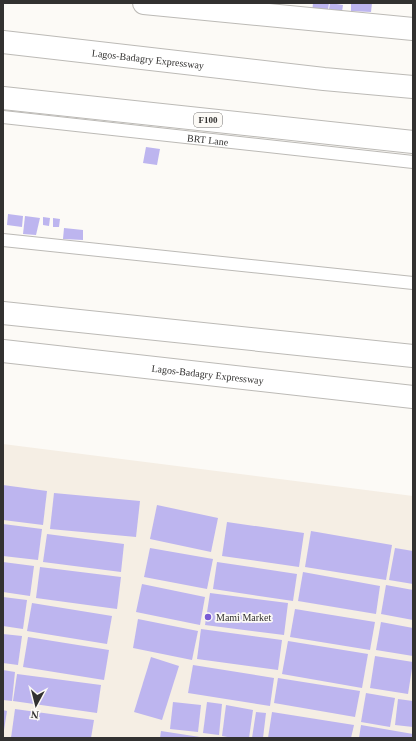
<svg xmlns="http://www.w3.org/2000/svg" width="416" height="741" viewBox="0 0 416 741" font-family="'Times New Roman',serif">
<style>
.built{fill:#f5eee4}
.building{fill:#bdb5ef}
.lines{fill:none;stroke-linecap:round;stroke-linejoin:round}
.lane-casing{stroke:#bcbab6;stroke-width:14}
.street-casing{stroke:#bcbab6;stroke-width:24}
.primary-casing{stroke:#bcbab6;stroke-width:24}
.highway-casing{stroke:#bcbab6;stroke-width:24}
.lane{stroke:#fff;stroke-width:12}
.street{stroke:#fff;stroke-width:22}
.primary{stroke:#fff;stroke-width:22}
.highway{stroke:#fff;stroke-width:22}
.poi-dot{fill:#785ad4;stroke:#fcfaf6;stroke-width:1.5}
.labels{text-anchor:middle;dominant-baseline:central;stroke-width:3.5;stroke-linejoin:round;paint-order:stroke}
.shield{fill:#fcfaf6;stroke:#6f6d6b;stroke-width:1}
.shield-label{font-size:9px;font-weight:bold;fill:#323130}
.street-label{font-size:10px;fill:#323130;stroke:#fcfaf6}
.poi-label{font-size:10px;fill:#323130;stroke:#fcfaf6;text-anchor:start}
</style>
<rect width="100%" height="100%" fill="#fcfaf6"/>
<polygon class="built" points="3,444 413,496 413,738 3,738"/>
<g class="building">
<polygon points="313,3 329,3 327,16 320,15 321,8 320,8 319,16 312,14"/>
<polygon points="330,3 343,5 341,18 328,16"/>
<polygon points="351,3 372,3 371,12 351,11"/>
<polygon points="146,147 160,149 157,165 143,163"/>
<polygon points="8,214 23,216 22,227 7,225"/>
<polygon points="25,216 40,218 36,235 23,234"/>
<polygon points="43,217 50,218 49,226 43,225"/>
<polygon points="53,218 60,219 59,227 53,227"/>
<polygon points="64,228 83,230 83,240 63,239"/>
<polygon points="3,485 47,491 43,525 3,520"/>
<polygon points="54,493 140,501 136,537 50,529"/>
<polygon points="157,505 218,518 211,552 150,539"/>
<polygon points="227,522 304,533 299,567 222,556"/>
<polygon points="3,524 42,529 38,560 3,556"/>
<polygon points="311,531 392,545 386,580 305,567"/>
<polygon points="47,534 124,544 121,572 43,562"/>
<polygon points="150,548 213,559 207,589 144,577"/>
<polygon points="395,548 413,551 413,584 389,580"/>
<polygon points="3,562 34,566 30,596 3,592"/>
<polygon points="217,562 297,574 293,601 213,589"/>
<polygon points="40,567 121,577 117,609 36,598"/>
<polygon points="303,572 380,586 376,614 298,601"/>
<polygon points="142,584 205,597 200,625 136,612"/>
<polygon points="386,585 413,590 413,620 381,614"/>
<polygon points="210,593 288,603 284,635 205,625"/>
<polygon points="3,597 27,600 23,629 3,626"/>
<polygon points="32,603 112,616 107,644 27,631"/>
<polygon points="295,609 375,622 370,650 290,637"/>
<polygon points="138,619 198,631 192,660 133,648"/>
<polygon points="381,622 413,628 413,656 376,650"/>
<polygon points="201,629 282,640 278,670 197,659"/>
<polygon points="3,634 22,636 18,665 3,663"/>
<polygon points="28,637 109,650 104,680 23,667"/>
<polygon points="288,641 368,654 362,688 282,674"/>
<polygon points="375,656 413,662 408,694 370,688"/>
<polygon points="151,657 179,666 162,720 134,712"/>
<polygon points="193,665 274,678 270,706 188,693"/>
<polygon points="3,670 15,672 12,701 3,700"/>
<polygon points="17,674 101,685 97,713 13,701"/>
<polygon points="278,678 360,691 355,717 274,703"/>
<polygon points="366,693 395,698 390,727 361,722"/>
<polygon points="398,699 413,701 413,727 395,725"/>
<polygon points="173,702 201,705 198,732 170,729"/>
<polygon points="207,702 222,704 219,735 203,733"/>
<polygon points="226,705 253,710 249,738 233,738 222,736"/>
<polygon points="15,709 94,720 91,738 11,738"/>
<polygon points="3,710 7,711 4,730 3,730"/>
<polygon points="256,712 266,713 263,738 252,738"/>
<polygon points="272,712 354,725 351,738 268,738"/>
<polygon points="361,725 413,734 413,738 359,738"/>
<polygon points="161,731 200,737 200,738 160,738"/>
</g>
<g class="lines">
<g class="lane-casing">
<g id="lane">
<path id="s1" d="M3,117L413,162"/>
<polyline points="3,240 413,283"/>
</g>
</g>
<g class="street-casing">
<polyline id="street" points="144,3 413,29"/>
</g>
<g class="primary-casing">
<g id="primary">
<path id="s2" d="M3,42L324,79L413,87"/>
<path id="s3" d="M3,351L413,397"/>
</g>
</g>
<g class="highway-casing">
<g id="highway">
<polyline points="3,98 413,142"/>
<polyline points="3,313 413,356"/>
</g>
</g>
<use href="#lane" class="lane"/>
<use href="#street" class="street"/>
<use href="#primary" class="primary"/>
<use href="#highway" class="highway"/>
</g>
<circle class="poi-dot" cx="208" cy="617" r="4"/>
<g class="labels">
<rect class="shield" x="194" y="113" width="28" height="14" rx="3"/>
<g class="shield-label">
<text x="208" y="120">F100</text>
</g>
<g class="street-label">
<text stroke="none"><textPath href="#s2" startOffset="146">Lagos-Badagry Expressway</textPath></text>
<text stroke="none"><textPath href="#s1" startOffset="206">BRT Lane</textPath></text>
<text stroke="none"><textPath href="#s3" startOffset="206">Lagos-Badagry Expressway</textPath></text>
</g>
<g class="poi-label">
<text x="216" y="617">Mami Market</text>
</g>
</g>
<rect width="416" height="741" fill="none" stroke="#323130" stroke-width="8"/>
<g transform="translate(36 705) rotate(187)" stroke="#fcfaf6" stroke-width="3" paint-order="stroke">
<path d="M0-3L7 15L0 10L-7 15Z" fill="#323130"/>
<text y="-6" font-size="11" font-weight="bold" text-anchor="middle" fill="#323130">N</text>
</g>
</svg>
